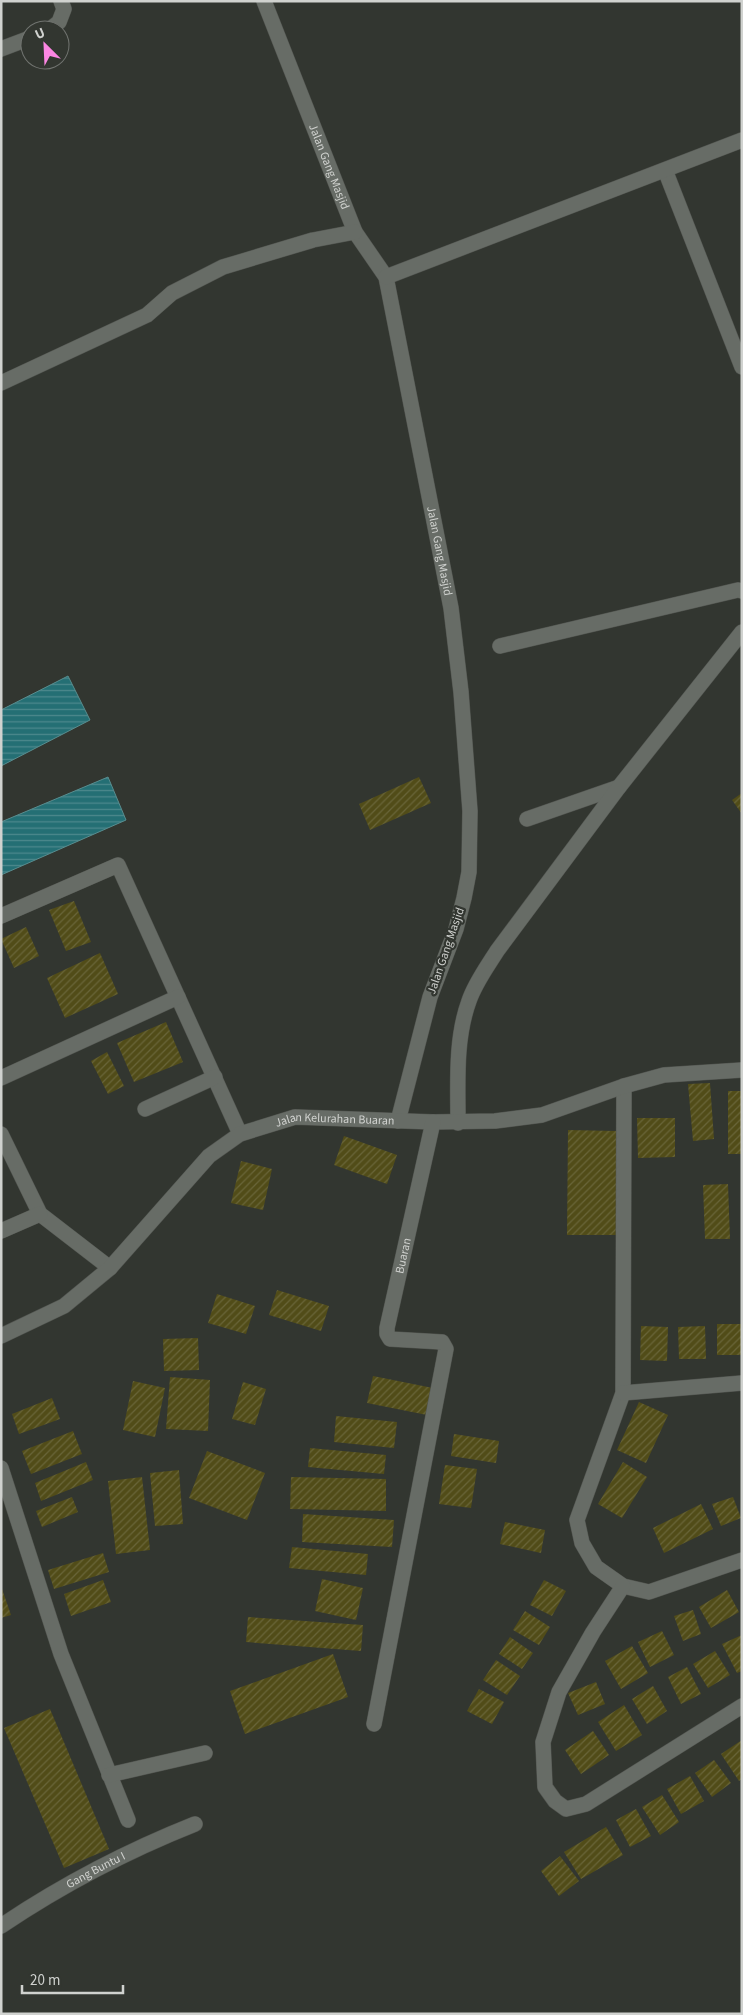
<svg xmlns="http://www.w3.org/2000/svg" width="743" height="2015" viewBox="0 0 743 2015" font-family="'Source Sans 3',sans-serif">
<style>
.water{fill:url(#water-rules);stroke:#588d8f}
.building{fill:url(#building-hatch)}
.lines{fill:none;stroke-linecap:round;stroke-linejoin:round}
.street-casing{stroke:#51544f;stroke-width:16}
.street{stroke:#676c66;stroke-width:15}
.labels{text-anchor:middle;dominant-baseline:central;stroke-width:4.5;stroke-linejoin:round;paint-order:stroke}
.street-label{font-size:12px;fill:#d0d2cf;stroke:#323630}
</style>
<defs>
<pattern id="water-rules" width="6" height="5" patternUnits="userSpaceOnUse" patternTransform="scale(1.25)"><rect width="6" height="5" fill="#246f74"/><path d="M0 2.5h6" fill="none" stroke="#4d898d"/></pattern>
<pattern id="building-hatch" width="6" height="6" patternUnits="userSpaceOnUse" patternTransform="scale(1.25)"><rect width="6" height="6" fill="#514c18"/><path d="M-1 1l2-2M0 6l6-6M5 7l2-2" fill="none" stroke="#696539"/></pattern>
</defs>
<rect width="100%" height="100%" fill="#323630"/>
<g class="water">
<polygon points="68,676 90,720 1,766 1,710"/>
<polygon points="108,777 126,820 1,875 1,822"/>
</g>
<g class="building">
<polygon points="419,777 431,803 370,830 359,804"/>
<polygon points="742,793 742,814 732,800"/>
<polygon points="74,901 91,942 66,951 49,910"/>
<polygon points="26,927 39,956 14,968 1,939"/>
<polygon points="100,953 118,994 65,1018 47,978"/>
<polygon points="166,1022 183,1062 134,1082 117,1043"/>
<polygon points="107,1052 124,1086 108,1094 91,1061"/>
<polygon points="710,1083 714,1139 693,1141 688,1084"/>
<rect x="728" y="1091" width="14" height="63"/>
<polygon points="637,1118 675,1118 675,1157 638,1158"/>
<polygon points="568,1130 617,1131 616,1235 567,1235"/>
<polygon points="344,1136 397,1155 387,1184 334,1165"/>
<polygon points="241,1161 272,1169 263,1210 231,1203"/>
<polygon points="728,1184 730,1239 705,1239 703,1185"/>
<polygon points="277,1290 329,1306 321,1331 269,1315"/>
<polygon points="217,1294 255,1306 246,1334 208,1323"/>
<rect x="717" y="1324" width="25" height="31"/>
<polygon points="641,1326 668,1327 667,1361 640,1360"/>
<polygon points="705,1326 706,1359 679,1359 678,1327"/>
<polygon points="198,1338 199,1370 164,1371 163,1339"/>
<polygon points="373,1376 433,1388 427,1415 367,1403"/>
<polygon points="170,1377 210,1380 208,1431 166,1429"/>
<polygon points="133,1381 165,1388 155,1437 123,1430"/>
<polygon points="243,1382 266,1389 255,1425 232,1419"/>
<polygon points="52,1398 60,1419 19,1434 12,1414"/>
<polygon points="639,1402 668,1415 646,1463 617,1450"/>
<polygon points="336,1416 397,1422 394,1448 334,1442"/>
<polygon points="73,1431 82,1454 31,1474 22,1451"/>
<polygon points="454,1434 499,1441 496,1463 451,1456"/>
<polygon points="310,1448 386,1455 384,1474 308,1467"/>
<polygon points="207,1451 265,1473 247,1520 189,1498"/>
<polygon points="86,1462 93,1480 41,1501 35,1483"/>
<polygon points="623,1462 647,1477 622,1518 598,1504"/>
<polygon points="445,1465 477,1469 471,1508 439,1504"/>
<polygon points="179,1470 183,1524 155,1526 150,1473"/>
<polygon points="142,1477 150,1550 116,1554 108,1481"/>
<polygon points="291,1477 386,1479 386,1511 290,1509"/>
<polygon points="72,1497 78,1512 42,1527 36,1511"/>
<polygon points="733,1497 741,1518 721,1526 712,1504"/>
<polygon points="701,1504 713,1529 664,1553 653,1528"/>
<polygon points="303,1514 394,1520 392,1547 302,1542"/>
<polygon points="505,1522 545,1530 541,1553 500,1544"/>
<polygon points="292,1547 368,1554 366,1575 289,1568"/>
<polygon points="103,1553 109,1572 54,1589 48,1570"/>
<polygon points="322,1579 363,1588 356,1620 315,1611"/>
<polygon points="103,1580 111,1602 71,1616 64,1594"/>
<polygon points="544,1580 566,1591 552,1616 530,1605"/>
<polygon points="1,1586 11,1615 1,1618"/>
<polygon points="727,1590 739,1612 711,1628 699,1607"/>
<polygon points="693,1610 701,1634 683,1641 674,1616"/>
<polygon points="525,1611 550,1627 539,1645 513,1630"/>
<polygon points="248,1617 363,1625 361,1651 246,1642"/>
<polygon points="662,1631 674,1655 650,1667 638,1642"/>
<polygon points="742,1635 742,1671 737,1673 722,1644"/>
<polygon points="510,1637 533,1653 522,1669 499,1654"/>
<polygon points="632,1646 648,1673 621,1689 605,1661"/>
<polygon points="715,1651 730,1675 708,1688 693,1664"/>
<polygon points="333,1654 348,1697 245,1734 230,1691"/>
<polygon points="496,1660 520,1676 507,1695 483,1680"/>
<polygon points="687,1667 701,1694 681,1704 668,1677"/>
<polygon points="596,1682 605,1704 578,1715 568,1693"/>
<polygon points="653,1686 667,1711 647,1724 632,1699"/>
<polygon points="479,1689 504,1702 492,1724 467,1711"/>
<polygon points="624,1705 642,1735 616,1751 598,1722"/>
<polygon points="50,1709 109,1849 64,1868 4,1728"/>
<polygon points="593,1731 609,1755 581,1774 565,1750"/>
<polygon points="742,1740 742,1779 739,1781 721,1754"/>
<polygon points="714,1760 731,1783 712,1797 695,1773"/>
<polygon points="690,1776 704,1801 681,1814 667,1789"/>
<polygon points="662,1795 679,1822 660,1835 642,1807"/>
<polygon points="636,1809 651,1836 630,1847 616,1820"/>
<polygon points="606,1827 623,1855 581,1879 564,1852"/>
<polygon points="560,1856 579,1881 559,1896 541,1871"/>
</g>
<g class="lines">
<g class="street-casing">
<g id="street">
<path id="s1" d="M264,1L355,232L386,277L451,608L461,692L470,811L469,872L464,898L456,929L430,997L398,1121"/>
<polyline points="49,30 59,22 64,9 61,1"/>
<polyline points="1,49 30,38"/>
<polyline points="665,170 742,367"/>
<polyline points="386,277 742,140"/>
<polyline points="1,383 147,315 172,293 223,267 313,240 355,232"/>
<polyline points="500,646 738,590 742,591"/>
<polyline points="527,819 619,787"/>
<polyline points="1,916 118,865 240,1134"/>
<polyline points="1,1078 178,997"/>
<polyline points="624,1086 623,1393 577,1520 582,1543 596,1567 623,1586 649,1592 742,1560"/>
<polyline points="145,1109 215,1077"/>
<path d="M458,1123C458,1083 455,1039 469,1001C475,983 487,967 497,951L619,787L742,632"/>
<polyline points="1,1134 40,1214 110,1268"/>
<polyline points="1,1231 40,1214"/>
<path id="s2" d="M1,1336L64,1306L110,1268L209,1156L240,1134L295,1117L433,1122L495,1121L542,1115L624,1086L664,1075L742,1070"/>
<polyline points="623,1393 742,1383"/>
<polyline points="1,1468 61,1654 128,1820"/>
<polyline points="623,1586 593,1632 559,1692 543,1742 545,1787 555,1801 566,1809 586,1804 742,1706"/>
<path id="s3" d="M374,1724L446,1349L442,1342L390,1339L387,1334V1328L433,1122"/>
<polyline points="109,1775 205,1753"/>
<path id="s4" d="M1,1926C62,1885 127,1851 195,1824"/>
</g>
</g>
<use href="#street" class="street"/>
</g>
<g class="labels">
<g class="street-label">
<text stroke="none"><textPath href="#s1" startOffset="178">Jalan Gang Masjid</textPath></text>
<text stroke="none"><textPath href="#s1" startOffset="582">Jalan Gang Masjid</textPath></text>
<text transform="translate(446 951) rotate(-71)">Jalan Gang Masjid</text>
<text stroke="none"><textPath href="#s2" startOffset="414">Jalan Kelurahan Buaran</textPath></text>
<text stroke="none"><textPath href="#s3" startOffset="528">Buaran</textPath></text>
<text stroke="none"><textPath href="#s4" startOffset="110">Gang Buntu I</textPath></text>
</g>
</g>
<rect width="743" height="2015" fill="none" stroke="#d0d2cf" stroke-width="5"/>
<g transform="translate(45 45) rotate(336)"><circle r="24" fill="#323630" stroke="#717470"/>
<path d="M0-4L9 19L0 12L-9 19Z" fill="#fc86e3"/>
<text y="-8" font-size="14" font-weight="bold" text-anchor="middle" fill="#d0d2cf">U</text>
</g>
<path d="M22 1985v8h101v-8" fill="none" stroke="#d0d2cf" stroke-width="2.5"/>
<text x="30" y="1985" font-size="15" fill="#d0d2cf" stroke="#323630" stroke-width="4" paint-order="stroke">20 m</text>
</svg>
